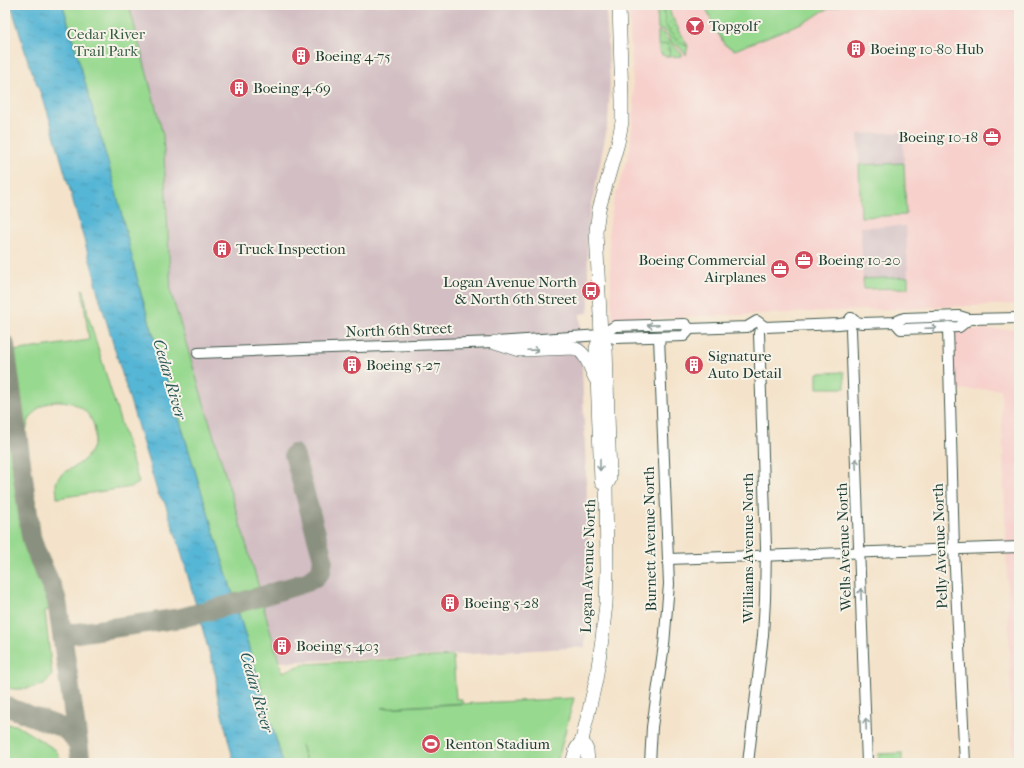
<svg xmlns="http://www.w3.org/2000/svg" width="1024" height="768" viewBox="0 0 1024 768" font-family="'IM FELL French Canon',serif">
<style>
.built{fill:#f7d0cc}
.industrial{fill:#d2bec3}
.green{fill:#98d990;stroke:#5c8b62}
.garden{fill:url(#garden-dots);stroke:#5c8b62}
.water{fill:url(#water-ripples);stroke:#3b7a84}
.pier{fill:#f4e3ca}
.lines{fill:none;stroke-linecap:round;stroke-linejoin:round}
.taxiway{stroke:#8a907f;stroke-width:20}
.minor-casing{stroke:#3f564a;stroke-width:12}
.major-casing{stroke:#3f564a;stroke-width:14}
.minor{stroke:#fff;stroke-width:10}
.major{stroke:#fff;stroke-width:13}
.oneway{stroke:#8f9e9a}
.labels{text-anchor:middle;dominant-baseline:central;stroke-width:4;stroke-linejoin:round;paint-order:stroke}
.poi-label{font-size:15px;fill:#1f3d34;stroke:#f7f3e8;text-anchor:start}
.park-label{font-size:15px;fill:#375c46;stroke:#f7f3e8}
.street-label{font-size:15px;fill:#1f3d34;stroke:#f7f3e8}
.water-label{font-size:16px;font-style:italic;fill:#2d5b5c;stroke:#f7f3e8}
</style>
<defs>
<pattern id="garden-dots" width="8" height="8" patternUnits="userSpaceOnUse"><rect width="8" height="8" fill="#98d990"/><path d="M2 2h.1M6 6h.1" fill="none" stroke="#83bb7d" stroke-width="1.8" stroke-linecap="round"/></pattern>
<pattern id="water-ripples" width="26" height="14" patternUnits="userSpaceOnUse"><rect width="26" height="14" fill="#57b6d5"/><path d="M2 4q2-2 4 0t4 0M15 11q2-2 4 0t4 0" fill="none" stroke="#4795ae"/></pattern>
</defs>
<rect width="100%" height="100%" fill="#f7f3e8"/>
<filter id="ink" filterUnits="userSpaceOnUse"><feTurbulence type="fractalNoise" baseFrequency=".025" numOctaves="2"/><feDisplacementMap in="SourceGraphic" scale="8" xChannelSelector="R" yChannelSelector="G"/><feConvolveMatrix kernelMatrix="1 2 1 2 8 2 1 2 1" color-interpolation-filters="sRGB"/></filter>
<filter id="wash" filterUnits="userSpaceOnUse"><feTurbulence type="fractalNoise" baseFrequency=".012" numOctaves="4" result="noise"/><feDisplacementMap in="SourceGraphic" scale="16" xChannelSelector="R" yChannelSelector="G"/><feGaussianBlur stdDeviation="0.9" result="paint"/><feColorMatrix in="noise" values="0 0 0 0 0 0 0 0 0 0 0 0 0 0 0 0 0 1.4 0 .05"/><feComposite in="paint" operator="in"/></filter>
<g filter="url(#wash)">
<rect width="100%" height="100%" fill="#f4e3ca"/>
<g class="built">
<polygon points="629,5 1019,5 1019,304 612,320 609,228 613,204 630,150 634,105"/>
<polygon points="1019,329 1019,763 1013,763 1001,389 950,390 948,330"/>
</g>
<g class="industrial">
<polygon points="129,5 606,5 610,84 608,123 589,218 587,237 589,304 588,313 580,314 590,579 585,647 454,655 280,662 263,605 259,587 171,293 163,135"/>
<polygon points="903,132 904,163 859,165 858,134"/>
<polygon points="906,226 908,277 863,279 861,227"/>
</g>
<g class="green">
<polygon points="63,5 129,5 163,135 171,293 259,587 233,595 141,294 93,112"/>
<polygon points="660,5 664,5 664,13 684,45 688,46 686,55 679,47 671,42 666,32 658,29 657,13"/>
<polygon points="705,5 840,5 823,11 811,19 735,50 725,45 713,25"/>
<path d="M658,31L664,34C668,43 675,46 682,54V56L670,57L668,44L658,45Z"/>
<polygon points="904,163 906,215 861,217 859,165"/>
<polygon points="908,277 908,288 864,289 863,279"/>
<path d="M82,289L84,290L88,315L139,483L132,487L57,498C57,492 55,485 57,480C61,472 71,469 77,465C91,457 99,439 93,423C82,397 46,393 31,417C27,423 26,430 26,437H24L13,351L89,340Z"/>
<polygon points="844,372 845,388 817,388 817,373"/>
<path d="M5,384L24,528L30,552L48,594L52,609L45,611L52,675L44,685C32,687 16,692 5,687Z"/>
<polygon points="263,605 282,672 305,664 453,656 456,699 462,699 462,703 382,708 574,698 557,763 307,763 301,745 306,763 283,763 238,611"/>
<polygon points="5,724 16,725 56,750 62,763 5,763"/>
<polygon points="902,753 902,763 879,763 878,754"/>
</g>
<g class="garden">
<path d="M664,5H668L672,17L688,46C678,44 666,31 665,21C664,16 664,10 664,5Z"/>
<polygon points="668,44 670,57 662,55 659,50 658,45"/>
</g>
<polygon class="water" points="11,5 63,5 115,187 141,294 238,611 283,763 234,763 217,694 216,677 180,548 165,503 158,494 95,283 95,278 47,110 28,61"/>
<polygon class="pier" points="235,594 240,610 199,622 194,606"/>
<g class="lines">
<g class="taxiway">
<path d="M5,345L31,536C36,559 50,578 57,601L81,763"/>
<polyline points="63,635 181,618 256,598 307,582 315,577 321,571 323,559 294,454"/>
<polyline points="5,706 63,728 72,735 78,745"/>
</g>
</g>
</g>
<g filter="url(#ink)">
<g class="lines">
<g class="minor-casing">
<g id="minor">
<polyline points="851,318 856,322 862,323 895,322 904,318 933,317 959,316 969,319 1019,318"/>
<polyline points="895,322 901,329 959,327 969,319"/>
<polyline points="948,327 954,549 965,763"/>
<polyline points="851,330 867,763"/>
<polyline points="601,335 615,326 685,324 690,329"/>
<polyline points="198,353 495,342 601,335 615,338 684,336 690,329 747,327 757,321 765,327 839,324 847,323 851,318"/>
<polyline points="668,559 1019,547"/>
<polyline points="650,763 652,727 664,645 669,584 659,337"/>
<polyline points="748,763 763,635 765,600 766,547 759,333"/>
</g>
</g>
<g class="major-casing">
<g id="major">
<path d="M495,342L520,350L574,348C587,353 589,366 595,378"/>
<polyline points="606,486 601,481 596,348 601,335 596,231 599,209 618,143 622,122 622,100 619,5"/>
<polyline points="582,740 587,750 588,763"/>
<polyline points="572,763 576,749 582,740 596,680 602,639 606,604 607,570 606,486 610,479 606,348 601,335"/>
</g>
</g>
<use href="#minor" class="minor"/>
<use href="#major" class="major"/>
</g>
<defs><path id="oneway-shaft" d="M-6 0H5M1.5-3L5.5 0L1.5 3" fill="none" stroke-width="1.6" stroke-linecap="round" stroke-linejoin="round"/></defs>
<g class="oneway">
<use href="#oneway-shaft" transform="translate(653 325) rotate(178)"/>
<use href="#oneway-shaft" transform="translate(931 328) rotate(-2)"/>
<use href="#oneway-shaft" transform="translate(533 350) rotate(-2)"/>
<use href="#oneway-shaft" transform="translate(856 464) rotate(-92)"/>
<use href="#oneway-shaft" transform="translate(600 465) rotate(89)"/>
<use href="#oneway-shaft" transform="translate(861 594) rotate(-92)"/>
<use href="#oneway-shaft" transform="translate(866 724) rotate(-92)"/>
</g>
</g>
<defs>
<g id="bar-disc" transform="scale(1)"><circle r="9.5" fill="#d1495b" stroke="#f7f3e8"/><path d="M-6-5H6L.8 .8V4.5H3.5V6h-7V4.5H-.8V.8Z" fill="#fff"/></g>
<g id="building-disc" transform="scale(1)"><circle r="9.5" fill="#d1495b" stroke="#f7f3e8"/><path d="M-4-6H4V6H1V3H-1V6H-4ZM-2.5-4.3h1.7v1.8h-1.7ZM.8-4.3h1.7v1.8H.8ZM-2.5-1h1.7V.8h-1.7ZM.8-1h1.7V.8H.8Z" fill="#fff"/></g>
<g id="office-disc" transform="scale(1)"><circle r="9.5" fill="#d1495b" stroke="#f7f3e8"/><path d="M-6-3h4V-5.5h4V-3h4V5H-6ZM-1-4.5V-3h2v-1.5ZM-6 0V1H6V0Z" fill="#fff"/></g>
<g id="bus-disc" transform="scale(1)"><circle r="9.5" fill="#d1495b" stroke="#f7f3e8"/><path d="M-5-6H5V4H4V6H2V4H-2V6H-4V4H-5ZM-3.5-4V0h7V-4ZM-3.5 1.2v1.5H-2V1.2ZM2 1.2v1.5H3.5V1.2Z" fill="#fff"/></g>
<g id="stadium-disc" transform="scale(1)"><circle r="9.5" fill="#d1495b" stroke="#f7f3e8"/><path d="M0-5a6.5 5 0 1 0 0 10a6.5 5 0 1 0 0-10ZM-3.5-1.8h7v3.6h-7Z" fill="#fff"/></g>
</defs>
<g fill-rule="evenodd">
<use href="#bar-disc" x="695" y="26"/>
<use href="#building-disc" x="856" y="49"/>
<use href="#building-disc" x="301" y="56"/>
<use href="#building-disc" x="239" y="88"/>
<use href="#office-disc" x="992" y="137"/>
<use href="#building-disc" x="222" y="249"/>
<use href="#office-disc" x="804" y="260"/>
<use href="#office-disc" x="780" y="269"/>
<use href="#bus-disc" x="591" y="291"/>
<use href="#building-disc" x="352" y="365"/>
<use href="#building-disc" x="694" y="365"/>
<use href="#building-disc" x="450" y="603"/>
<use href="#building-disc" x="282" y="646"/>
<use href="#stadium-disc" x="431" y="744"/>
</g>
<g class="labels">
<g class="poi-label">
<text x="709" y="26">Topgolf</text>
<text x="870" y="49">Boeing 10-80 Hub</text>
<text x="315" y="56">Boeing 4-75</text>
<text x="253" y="88">Boeing 4-69</text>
<text x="978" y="137" text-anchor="end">Boeing 10-18</text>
<text x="236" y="249">Truck Inspection</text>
<text x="766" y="260" text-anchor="end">Boeing Commercial<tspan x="766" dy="17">Airplanes</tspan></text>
<text x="818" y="260">Boeing 10-20</text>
<text x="577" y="282" text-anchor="end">Logan Avenue North<tspan x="577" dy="17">&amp; North 6th Street</tspan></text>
<text x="708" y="356">Signature<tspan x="708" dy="17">Auto Detail</tspan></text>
<text x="366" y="365">Boeing 5-27</text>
<text x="464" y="603">Boeing 5-28</text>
<text x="296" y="646">Boeing 5-403</text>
<text x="445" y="744">Renton Stadium</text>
</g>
<g class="park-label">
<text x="106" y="34">Cedar River<tspan x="106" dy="17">Trail Park</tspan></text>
</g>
<g class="street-label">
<text transform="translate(399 330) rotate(-2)">North 6th Street</text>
<text transform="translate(650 539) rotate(-91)">Burnett Avenue North</text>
<text transform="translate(940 546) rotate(-92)">Pelly Avenue North</text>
<text transform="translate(844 547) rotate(-92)">Wells Avenue North</text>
<text transform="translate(748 548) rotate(-90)">Williams Avenue North</text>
<text transform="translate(588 566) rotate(-88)">Logan Avenue North</text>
</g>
<g class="water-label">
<text transform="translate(170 379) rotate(74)">Cedar River</text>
<text transform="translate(257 692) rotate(74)">Cedar River</text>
</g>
</g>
<rect width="1024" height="768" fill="none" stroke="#f7f3e8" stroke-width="20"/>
</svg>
